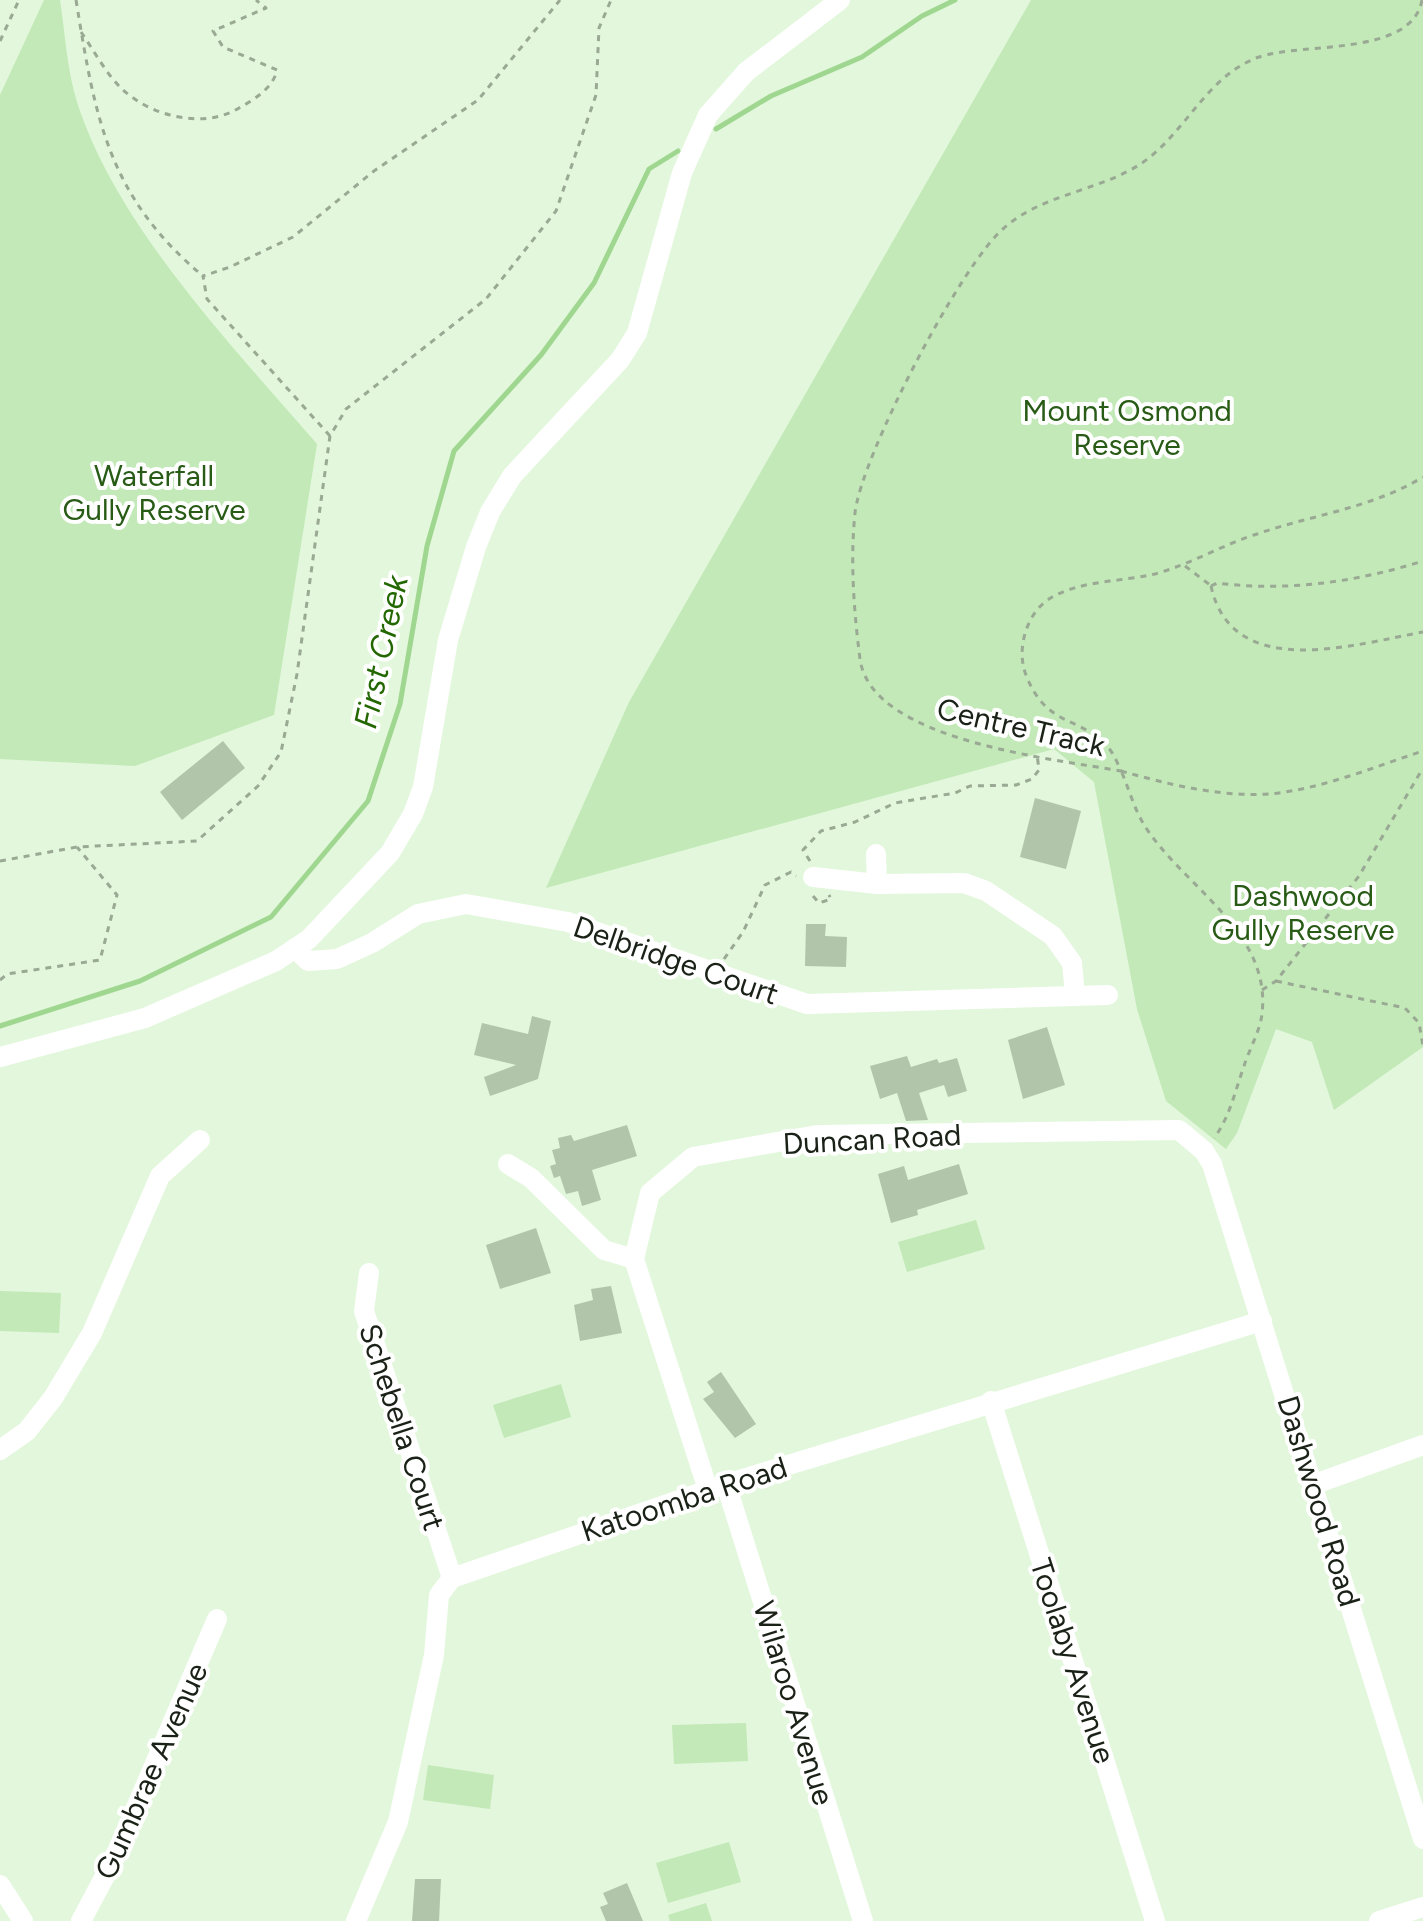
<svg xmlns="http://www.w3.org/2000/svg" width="1423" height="1921" viewBox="0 0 1423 1921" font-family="Figtree,sans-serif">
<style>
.green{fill:#c2e9b7}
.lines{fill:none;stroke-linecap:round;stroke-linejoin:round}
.stream{stroke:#a0d790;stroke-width:5}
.building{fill:#b0c5aa}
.path{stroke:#99a993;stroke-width:3;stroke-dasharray:6 6;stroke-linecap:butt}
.minor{stroke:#fff;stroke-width:20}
.labels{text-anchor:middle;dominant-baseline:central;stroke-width:8;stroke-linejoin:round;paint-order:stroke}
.park-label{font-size:30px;fill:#285b15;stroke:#fff}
.street-label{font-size:30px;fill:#1a2117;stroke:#fff}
.water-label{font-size:32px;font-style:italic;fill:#226700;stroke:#fff}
</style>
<rect width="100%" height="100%" fill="#e2f7db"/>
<g class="green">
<path d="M44,0H60C65,33 67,70 77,102C116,225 233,347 317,444L274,715L135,766L0,759V95Z"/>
<polygon points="1031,0 1423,0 1423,1047 1334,1110 1312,1042 1276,1029 1237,1133 1226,1149 1166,1101 1137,1009 1094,782 1054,749 546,888 629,702"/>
<polygon points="976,1220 985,1249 907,1272 898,1242"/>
<polygon points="0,1291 61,1293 59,1333 0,1331"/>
<polygon points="561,1384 571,1417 504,1438 493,1405"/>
<polygon points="746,1723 748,1761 674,1764 672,1725"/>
<polygon points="428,1765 494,1775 490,1809 423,1800"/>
<polygon points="729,1842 741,1882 668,1903 656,1863"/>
<polygon points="706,1903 712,1921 670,1921 668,1915"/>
</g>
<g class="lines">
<g class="stream">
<polyline points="716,129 771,96 862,57 922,16 955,0"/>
<polyline points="0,1026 140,981 271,917 368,801 400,704 427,546 454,451 541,355 594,283 649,169 678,151"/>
</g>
</g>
<g class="building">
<polygon points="223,741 245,768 182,820 160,792"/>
<polygon points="1035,798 1081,811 1066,869 1020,857"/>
<polygon points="806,924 826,924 825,936 847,937 846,967 805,966"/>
<polygon points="532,1016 551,1021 538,1079 490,1096 484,1077 516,1065 474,1055 482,1023 528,1034"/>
<polygon points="1047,1027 1065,1085 1023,1099 1008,1040"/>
<polygon points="907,1056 911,1067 937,1059 939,1063 957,1058 967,1091 948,1097 944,1085 919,1093 928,1120 906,1121 897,1093 880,1099 870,1066"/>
<polygon points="627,1125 637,1156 592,1170 601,1200 582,1206 578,1191 566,1194 560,1176 554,1178 550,1166 556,1164 552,1150 560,1148 558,1138 571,1135 574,1141"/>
<polygon points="959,1164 968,1194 917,1210 918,1215 891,1223 878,1174 904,1166 908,1180"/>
<polygon points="536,1228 551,1273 500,1289 486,1245"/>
<polygon points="611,1286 622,1333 580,1341 574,1305 593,1300 591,1289"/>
<polygon points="721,1372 756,1424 735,1438 703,1399 714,1392 707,1382"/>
<polygon points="415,1879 441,1879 439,1921 412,1921"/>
<polygon points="627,1883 643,1921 606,1921 600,1907 608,1904 603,1893"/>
</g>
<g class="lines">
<g class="path">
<path d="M76,0C95,116 107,196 203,276"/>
<path d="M1422,0C1412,57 1302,42 1259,57C1206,76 1186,133 1142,163C1100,191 1042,194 1004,228C961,264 861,457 855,513C850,562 854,612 860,659C871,741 1055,759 1121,771C1117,762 1113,752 1106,745C1079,716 1046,727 1026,675C1016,650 1026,614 1049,599C1079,580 1121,582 1155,574C1191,564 1222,545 1257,534C1312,515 1372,508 1423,477"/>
<path d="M81,32C93,49 105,72 120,87C149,116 203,130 239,108C255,99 273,88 277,70L223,47L213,31L266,8L256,0"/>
<polyline points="0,41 19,0"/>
<polyline points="330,436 207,299 203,276 230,267 293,237 374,171 478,100 560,0"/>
<polyline points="1185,566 1210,585"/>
<path d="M1211,586C1232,683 1356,644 1423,632"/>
<path d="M1211,586L1217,583C1287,592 1356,582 1423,561"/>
<path d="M1121,771C1167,784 1219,797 1268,794C1319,790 1374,767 1423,751"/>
<path d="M1122,773C1129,789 1134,808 1143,823C1180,885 1272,930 1262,1014C1260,1031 1249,1050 1244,1066C1235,1091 1230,1117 1214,1138"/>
<polyline points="0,861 77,847 197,841 258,786 281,752 297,674 330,436 346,409 486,299 556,211 596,95 599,28 611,0"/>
<polyline points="810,861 803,850 821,831 855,822 895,803 955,793 970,786 1016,785 1032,779 1039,770 1037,754"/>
<polyline points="813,896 819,903 831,899 829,895"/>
<polyline points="724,959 743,932 765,885 791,872 796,876"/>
<polyline points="0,980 7,974 100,960 117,895 77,847"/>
<polyline points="1276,981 1405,1008 1419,1023 1423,1046"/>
<polyline points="1262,990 1276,981 1359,876 1423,768"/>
</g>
<g class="minor">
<polyline points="876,854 877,884"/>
<polyline points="813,877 877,884 964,883 986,891 1053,936 1072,963 1075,995"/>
<polyline points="295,948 308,961 337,959 372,943 418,914 466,904 568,922 807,1004 1108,995"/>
<polyline points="0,1057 145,1018 276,961 309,939 390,853 413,814 423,787 448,640 476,547 490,512 512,476 620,360 637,333 682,173 708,115 746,72 840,0"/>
<polyline points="508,1164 531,1178 604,1250 634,1259"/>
<polyline points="369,1273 364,1311 452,1578"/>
<polyline points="991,1401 1155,1921"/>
<polyline points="0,1450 27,1431 53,1398 92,1333 160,1176 200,1140"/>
<polyline points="726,1484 863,1921"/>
<polyline points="1315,1484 1423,1445"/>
<polyline points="708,1490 634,1259 650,1193 693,1157 817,1135 1179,1130 1204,1151 1212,1164 1423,1839"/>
<polyline points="0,1885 23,1921"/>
<polyline points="81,1921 114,1859 217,1619"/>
<polyline points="356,1921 398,1822 434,1655 439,1595 452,1578 726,1484 1262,1321"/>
<polyline points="1379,1921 1423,1907"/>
</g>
</g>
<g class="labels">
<g class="park-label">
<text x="1127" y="410">Mount Osmond<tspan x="1127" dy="34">Reserve</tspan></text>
<text x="154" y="475">Waterfall<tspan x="154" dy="34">Gully Reserve</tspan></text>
<text x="1303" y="895">Dashwood<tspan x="1303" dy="34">Gully Reserve</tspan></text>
</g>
<g class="street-label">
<text transform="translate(1021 727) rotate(13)">Centre Track</text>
<text transform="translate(676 960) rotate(19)">Delbridge Court</text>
<text transform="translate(872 1139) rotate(-3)">Duncan Road</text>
<text transform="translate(402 1427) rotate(72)">Schebella Court</text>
<text transform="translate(684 1499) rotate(-18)">Katoomba Road</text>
<text transform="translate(1319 1501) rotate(73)">Dashwood Road</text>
<text transform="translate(1073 1661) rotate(72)">Toolaby Avenue</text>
<text transform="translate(794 1703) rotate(73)">Wilaroo Avenue</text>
<text transform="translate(151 1771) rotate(-66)">Gumbrae Avenue</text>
</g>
<g class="water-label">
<text transform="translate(381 652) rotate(-78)">First Creek</text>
</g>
</g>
</svg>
